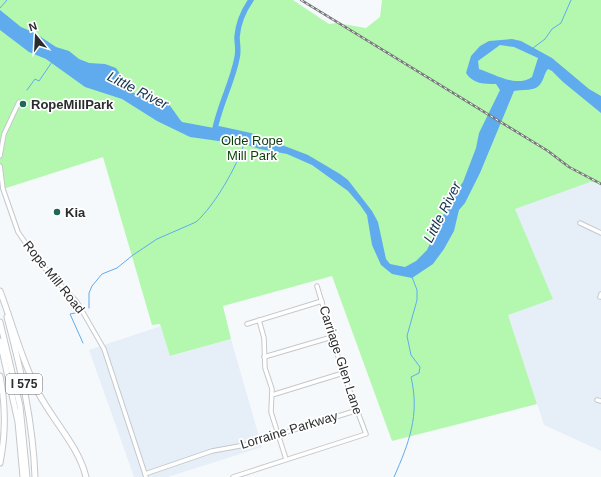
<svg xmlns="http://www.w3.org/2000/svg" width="601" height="477" viewBox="0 0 601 477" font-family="Arial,sans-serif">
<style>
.built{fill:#e6eff8}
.green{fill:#b4f8b0}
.water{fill:#60abed;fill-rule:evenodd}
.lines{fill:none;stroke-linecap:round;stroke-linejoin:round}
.stream{stroke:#60abed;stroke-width:1}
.river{stroke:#60abed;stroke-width:5.5}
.minor-casing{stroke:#c5c8cb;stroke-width:5.5}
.highway-casing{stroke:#c5c8cb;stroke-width:7}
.minor{stroke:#fff;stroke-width:3.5}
.highway{stroke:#fff;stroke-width:5}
.rail-casing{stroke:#767779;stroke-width:2.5}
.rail{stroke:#fff;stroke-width:1;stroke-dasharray:3;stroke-linecap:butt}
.poi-dot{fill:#20675a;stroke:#fff;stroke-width:1.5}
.labels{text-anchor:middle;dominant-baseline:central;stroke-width:3.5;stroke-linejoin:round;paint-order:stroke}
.shield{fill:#fff;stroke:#6b6b6c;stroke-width:1}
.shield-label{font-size:12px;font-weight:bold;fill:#2b2c2d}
.poi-label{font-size:13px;font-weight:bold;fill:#2b2c2d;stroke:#fff;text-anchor:start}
.park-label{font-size:13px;fill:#0d3d0d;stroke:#fff}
.street-label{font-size:13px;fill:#2b2c2d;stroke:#fff}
.water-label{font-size:14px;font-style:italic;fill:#13324d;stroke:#fff}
</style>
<rect width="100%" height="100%" fill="#f6f9fc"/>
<g class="built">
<polygon points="577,181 601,184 601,451 544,425 496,280 512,201"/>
<polygon points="161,326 171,356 231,339 262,447 168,477 134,477 89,350"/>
</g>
<polygon class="green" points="0,0 293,0 329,24 337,23 366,28 380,17 382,0 601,0 601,184 590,182 515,209 553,299 508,315 537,404 392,441 332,276 223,306 231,339 170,356 160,324 152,325 103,157 0,190"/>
<path class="water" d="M0,10L21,27L35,33L56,47L69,51L79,59L89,63L105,64L116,68L121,75L120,81L124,87L136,94L157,100L162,99C171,104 175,114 182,122L214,128L219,126L251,133L308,155L340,174L348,180L372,211L378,222L386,259L390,264L405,267L416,261L427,250L451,199L463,182L476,148L479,133L500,90L496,84C484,84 473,84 466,73L471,56L480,46L489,41L512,39L521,41L552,58L589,89L601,96V113L563,82L552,71L548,69C544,74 544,79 541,83C536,92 523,89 514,91L480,173L465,203L459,210L454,231L444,249L433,264L412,278L392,274L381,265L372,245L367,215L360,205L348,191L312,165L287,154L260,149L247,145L190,137L157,121L122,99L85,87L46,59L29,52L0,30ZM500,45L514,47L538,58L532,77C516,88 495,74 479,69L478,61Z"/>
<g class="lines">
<g class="stream">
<polyline points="0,8 7,0"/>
<polyline points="533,48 545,39 552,29 561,23 571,0"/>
<polyline points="27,90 35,79 39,81 52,62"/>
<path d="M89,308V293L92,286L102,274L117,268L133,255L157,239L196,222C215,205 236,168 244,144"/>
<polyline points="80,312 70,314 83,343"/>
<path d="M394,477C409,443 420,415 411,377L419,373L420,367L411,355L407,336L417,300V290L412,277"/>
</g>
<path class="river" d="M214,134C218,108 232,84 237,58C239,50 237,44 237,37C238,24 244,10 251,0"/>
<g class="minor-casing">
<g id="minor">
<polyline points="0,156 4,134 19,102"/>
<polyline points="0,166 3,189 18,232 38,261 77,302 104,349 146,477"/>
<polyline points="580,223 601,233"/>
<polyline points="600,297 601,294"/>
<polyline points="259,320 264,338 265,368 272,389 271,412 286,459"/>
<polyline points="247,324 322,301"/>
<polyline points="264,357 332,337"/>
<polyline points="272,395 343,373"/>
<polyline points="597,400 601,401"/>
<polyline points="145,474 212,451 245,445 358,410"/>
<polyline points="233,477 366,434 343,373 317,286"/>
</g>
</g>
<g class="highway-casing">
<g id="highway">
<path d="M0,291C13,325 22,362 39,394C54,422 79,447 86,477"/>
<path d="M7,317C21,370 33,422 35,477"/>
<polyline points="0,322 20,406 27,477"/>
<polyline points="0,341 18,422 23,477"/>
<path d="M0,376C6,406 6,433 0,463"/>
</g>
</g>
<use href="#minor" class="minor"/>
<use href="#highway" class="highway"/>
<g class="rail-casing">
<polyline id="rail" points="301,0 548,151 569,167 601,184"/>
</g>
<use href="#rail" class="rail"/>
</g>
<g class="poi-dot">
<circle cx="23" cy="104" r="4"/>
<circle cx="57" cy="212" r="4"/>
</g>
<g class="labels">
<rect class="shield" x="6" y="374" width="36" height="20" rx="3"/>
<g class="shield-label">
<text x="24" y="384">I 575</text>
</g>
<g class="poi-label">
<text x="31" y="104">RopeMillPark</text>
<text x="65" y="212">Kia</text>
</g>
<g class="park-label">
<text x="252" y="140">Olde Rope<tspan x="252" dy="15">Mill Park</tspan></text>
</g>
<g class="street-label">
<text transform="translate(54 277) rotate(51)">Rope Mill Road</text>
<text transform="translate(341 360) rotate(72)">Carriage Glen Lane</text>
<text transform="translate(289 430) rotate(-17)">Lorraine Parkway</text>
</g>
<g class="water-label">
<text transform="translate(138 90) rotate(27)">Little River</text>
<text transform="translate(442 212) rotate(-63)">Little River</text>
</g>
</g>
<g transform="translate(36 36) rotate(342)" stroke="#ffffff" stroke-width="3" paint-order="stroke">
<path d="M0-3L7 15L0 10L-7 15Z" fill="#2b2c2d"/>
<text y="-6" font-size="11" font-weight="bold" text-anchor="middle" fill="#2b2c2d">N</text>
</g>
</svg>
